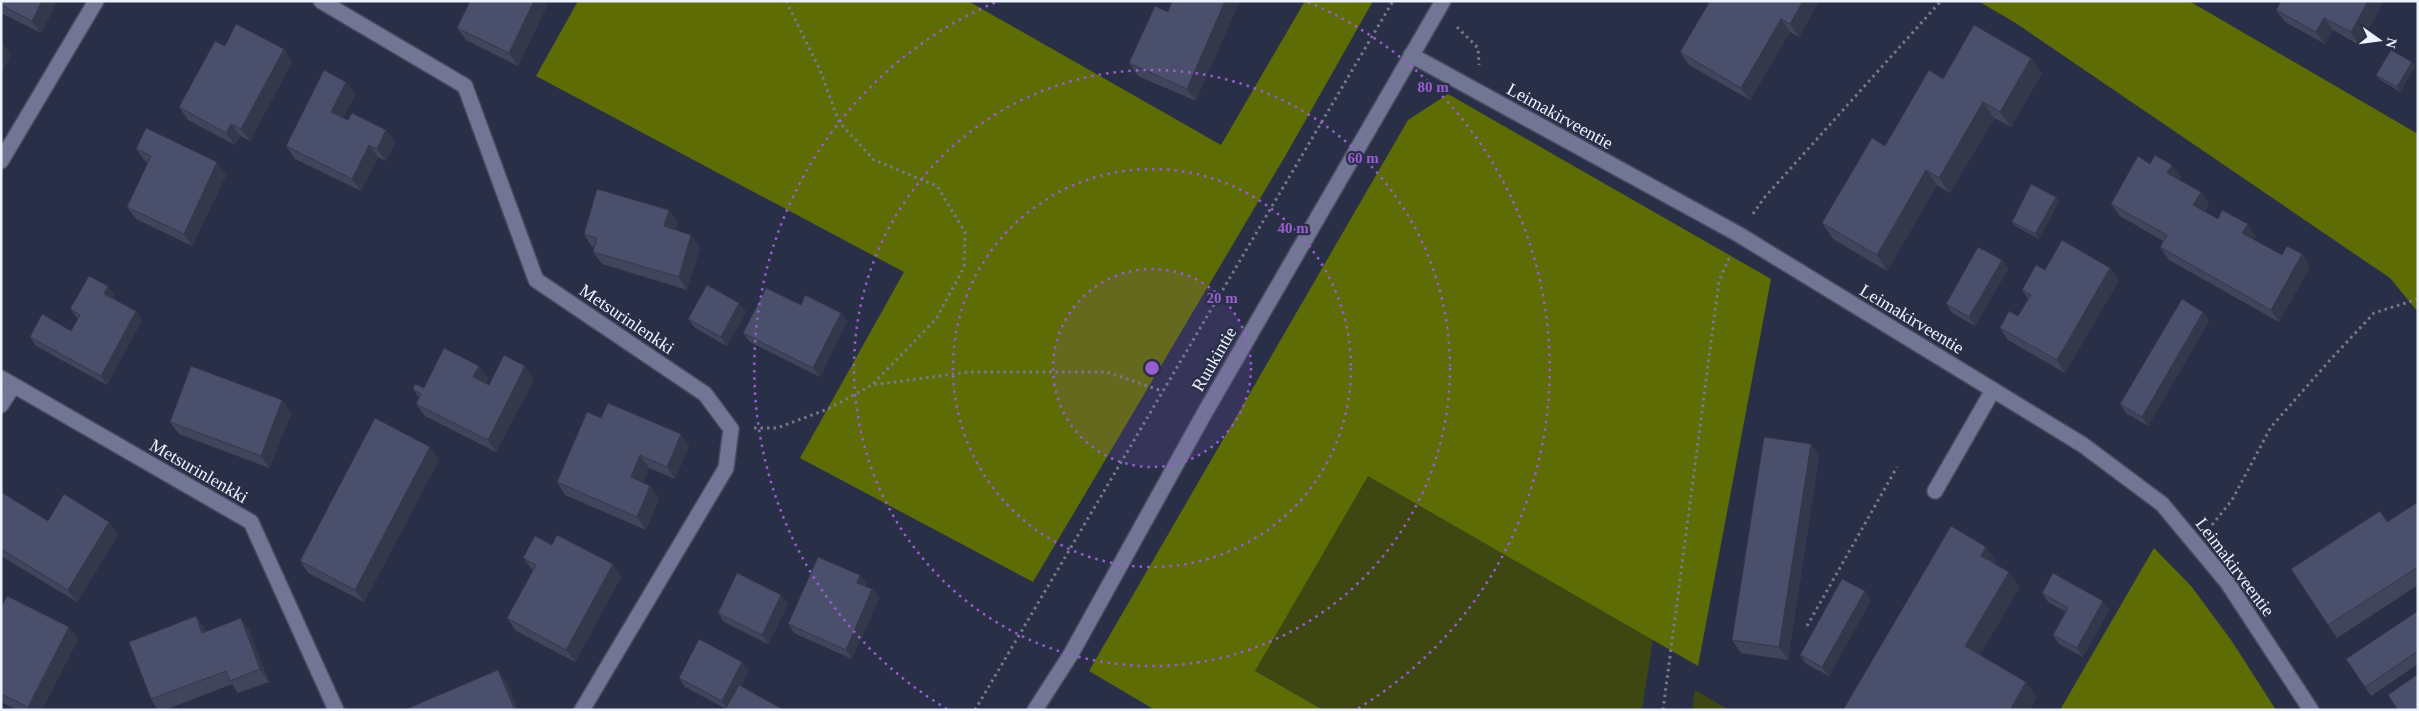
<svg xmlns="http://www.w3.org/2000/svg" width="2419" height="711" viewBox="0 0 2419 711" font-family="'Times New Roman',serif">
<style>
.green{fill:#3e4712}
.forest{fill:#5e6c05}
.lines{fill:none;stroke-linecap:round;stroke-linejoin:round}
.minor-casing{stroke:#484b60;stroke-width:18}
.path{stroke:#75798e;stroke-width:3;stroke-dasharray:2.5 4;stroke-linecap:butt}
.minor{stroke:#707693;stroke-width:15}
.wall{fill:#40455c}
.shaded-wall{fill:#34384b}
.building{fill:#4a506b;stroke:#34384b}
.ring{fill:none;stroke:#985ecf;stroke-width:2.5;stroke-dasharray:2.5 5}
.labels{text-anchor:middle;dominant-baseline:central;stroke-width:4.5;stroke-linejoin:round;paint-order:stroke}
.street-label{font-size:18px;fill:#eef2ff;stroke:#2a2f48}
.centre{fill:#985ecf;stroke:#2a2f48;stroke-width:2.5}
.ring-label{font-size:15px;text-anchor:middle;font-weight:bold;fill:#985ecf;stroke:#2a2f48;stroke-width:4.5;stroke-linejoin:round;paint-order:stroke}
</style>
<rect width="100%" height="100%" fill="#2a2f48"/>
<g class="green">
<polygon points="1368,475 1653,639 1642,710 1323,710 1255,671"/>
<polygon points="1695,690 1729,710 1692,710"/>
</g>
<g class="forest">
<polygon points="578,1 968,1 1221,145 1305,1 1373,1 1287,153 1033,582 800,458 904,272 536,76"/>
<polygon points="1978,1 2189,1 2418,134 2418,312 2390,278 2014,22"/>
<polygon points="1448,94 1771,279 1698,666 1368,476 1255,671 1323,710 1155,710 1089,671 1408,120"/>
<polygon points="2154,548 2191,586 2231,640 2276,710 2060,710"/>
</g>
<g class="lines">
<g class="minor-casing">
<g id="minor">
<polyline points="321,1 465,86 536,280 705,394 731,429 726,468 582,710"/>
<polyline points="1411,55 1738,234 2083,445 2162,504 2227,582 2311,710"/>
<polyline points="1,161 96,1"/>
<polyline points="1,378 251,522 336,710"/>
<polyline points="1,405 13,386"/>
<polyline points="1935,491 1993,390"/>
<polyline points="1035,710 1071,654 1204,414 1443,1"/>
</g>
</g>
<g class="path">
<polyline points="786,1 820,70 839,122 874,160 937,186 965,232 964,267 936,319 872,385"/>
<polyline points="1457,27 1478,48 1479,65"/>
<polyline points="1753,214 1764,198 1941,1"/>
<polyline points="754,428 777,428 828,409 872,385 969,372 1107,372 1162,391"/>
<polyline points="2212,525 2232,500 2271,427 2331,359 2374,313 2418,299"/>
<polyline points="1807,626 1897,467"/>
<polyline points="975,710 1393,1"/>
<polyline points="1663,710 1719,281 1730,256"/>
</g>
<use href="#minor" class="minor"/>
</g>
<g class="wall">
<polygon points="1,1 57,1 41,33 1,13"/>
<polygon points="1819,1 1799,37 1790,32 1750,100 1689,65 1680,52"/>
<polygon points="2384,1 2359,45 2333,30 2325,44 2285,22 2276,10"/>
<polygon points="547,5 518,66 466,40 457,28"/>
<polygon points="1168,12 1196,101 1138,76 1129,63"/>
<polygon points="225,46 284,49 292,62 250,141 240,136 235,145 188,120 179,107"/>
<polygon points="2031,58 2042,73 2011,127 1994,118 1950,193 1937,185 1887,271 1833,239 1822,223 1885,146 1943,79"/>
<polygon points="2412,62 2415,67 2400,92 2379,79 2376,75"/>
<polygon points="346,82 355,94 343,118 395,142 386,161 378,157 361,191 295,159 286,146"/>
<polygon points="136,149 226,175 192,246 136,219 127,207 148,163 145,161"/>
<polygon points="2150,164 2172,165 2181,177 2179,180 2209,204 2205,212 2218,219 2256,236 2254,240 2282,255 2302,254 2310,267 2279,322 2169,260 2160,247 2163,241 2120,216 2111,204"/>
<polygon points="2056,197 2059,202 2039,239 2015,226 2012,222"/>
<polygon points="669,210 678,223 675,230 700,247 687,290 602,264 593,252 594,247 592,247 584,234"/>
<polygon points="2002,260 2008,269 1975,326 1952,313 1946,304"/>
<polygon points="2110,268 2119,280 2065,373 2008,340 2000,328 2018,316 2028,299 2022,290 2045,270"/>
<polygon points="108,286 114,295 113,298 142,320 107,385 36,346 30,337 71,331 78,319 70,309"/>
<polygon points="739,303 746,312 727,346 695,328 688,319"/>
<polygon points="801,305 841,313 847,322 820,377 750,342 743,333"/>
<polygon points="2203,312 2209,321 2148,426 2126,413 2120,404"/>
<polygon points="488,378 486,383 489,385 534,379 496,452 425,416 416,404 419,398 413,389 424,388"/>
<polygon points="282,400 291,413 269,468 179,434 170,422"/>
<polygon points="601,418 681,434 689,446 675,479 649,468 643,483 650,486 659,498 646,530 565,495 557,482"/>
<polygon points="1811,444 1819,456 1788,660 1741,653 1732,640"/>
<polygon points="439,460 364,602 308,573 300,561"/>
<polygon points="1,492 48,521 109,522 118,535 77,602 1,556"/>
<polygon points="2418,502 2418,585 2337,638 2328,625 2380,511 2388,522"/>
<polygon points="552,545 613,564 621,577 575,662 516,631 507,618 533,571 523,558"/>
<polygon points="860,575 866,584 865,586 872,589 879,598 852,659 794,633 788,624"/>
<polygon points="1865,591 1871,600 1829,676 1806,664 1800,655"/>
<polygon points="2042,593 2109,610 2083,657 2059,644 2053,635 2066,612 2048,602"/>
<polygon points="781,595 788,604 768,644 724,622 718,613"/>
<polygon points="1,608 78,639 42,710 17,710 1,702"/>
<polygon points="2418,611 2418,664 2371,696 2346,659"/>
<polygon points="196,616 206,631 249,630 269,682 238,693 232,684 165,710 158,710 151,699"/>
<polygon points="749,671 741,686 726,709 685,687 679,678"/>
</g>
<g class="shaded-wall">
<polygon points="42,1 57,1 41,33 32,21"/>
<polygon points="534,1 545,1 547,5 518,66 509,53"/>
<polygon points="1225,1 1240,1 1196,101 1187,89"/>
<polygon points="1803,1 1819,1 1799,37 1790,24"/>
<polygon points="2368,1 2384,1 2359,45 2351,32"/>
<polygon points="2324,18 2333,30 2325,44 2316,32"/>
<polygon points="1781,19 1790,32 1750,100 1741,88"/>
<polygon points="2,42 11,54 1,76 1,44"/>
<polygon points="284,49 292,62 250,141 241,129"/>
<polygon points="2031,58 2042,73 2011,127 2000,112"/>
<polygon points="2412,62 2415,67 2400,92 2397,87"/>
<polygon points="346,82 355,94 340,125 331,112"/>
<polygon points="1983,102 1994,118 1950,193 1939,178"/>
<polygon points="231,124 240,136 235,145 226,133"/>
<polygon points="386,130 395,142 386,161 377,149"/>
<polygon points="369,145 378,157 361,191 352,179"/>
<polygon points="217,162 226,175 192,246 184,234"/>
<polygon points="2172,165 2181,177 2176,185 2167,173"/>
<polygon points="1926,170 1937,185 1887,271 1877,255"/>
<polygon points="2201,192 2209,204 2202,218 2193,205"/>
<polygon points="2056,197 2059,202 2039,239 2035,234"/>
<polygon points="669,210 678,223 673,239 664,226"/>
<polygon points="2248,224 2256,236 2251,245 2242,233"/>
<polygon points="691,235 700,247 687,290 679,277"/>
<polygon points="2302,254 2310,267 2279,322 2271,310"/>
<polygon points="2002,260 2008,269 1975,326 1969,317"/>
<polygon points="2110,268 2119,280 2065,373 2057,360"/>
<polygon points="108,286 114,295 110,303 104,294"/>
<polygon points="739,303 746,312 727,346 721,337"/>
<polygon points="136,311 142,320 107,385 101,376"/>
<polygon points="2203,312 2209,321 2148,426 2142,417"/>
<polygon points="841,313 847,322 820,377 813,368"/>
<polygon points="479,366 488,378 482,389 473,377"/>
<polygon points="525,366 534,379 496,452 488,440"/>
<polygon points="282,400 291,413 269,468 261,456"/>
<polygon points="681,434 689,446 675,479 667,467"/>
<polygon points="1811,444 1819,456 1788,660 1779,647"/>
<polygon points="430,447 439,460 364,602 355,590"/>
<polygon points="640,455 649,468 640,490 631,477"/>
<polygon points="650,486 659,498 646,530 637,517"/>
<polygon points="109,522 118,535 77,602 68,590"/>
<polygon points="1986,547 1997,562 1992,571 1981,556"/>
<polygon points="613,564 621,577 575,662 566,650"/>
<polygon points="2009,572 2020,587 1976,662 1965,646"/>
<polygon points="860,575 866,584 863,591 857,583"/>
<polygon points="872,589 879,598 852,659 846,650"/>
<polygon points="1865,591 1871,600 1829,676 1822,667"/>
<polygon points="781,595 788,604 768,644 762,635"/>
<polygon points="2103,601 2109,610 2083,657 2077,648"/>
<polygon points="196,616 205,629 211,645 202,633"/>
<polygon points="241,618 249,630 269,682 260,669"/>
<polygon points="69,627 78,639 42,710 30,710 28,707"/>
<polygon points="742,662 749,671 728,710 722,701"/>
<polygon points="498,670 507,682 518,710 515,710"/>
<polygon points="2026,682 2037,697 2030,710 2010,710"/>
</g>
<g class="building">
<polygon points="1,1 42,1 32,21 1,5"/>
<polygon points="470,1 534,1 509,53 457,28"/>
<polygon points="1172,1 1225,1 1187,89 1129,63 1155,6 1168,12"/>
<polygon points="1710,1 1803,1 1790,24 1781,19 1741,88 1680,52"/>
<polygon points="2281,1 2368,1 2351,32 2324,18 2316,32 2276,10"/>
<polygon points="236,24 284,49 241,129 231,124 226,133 179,107 215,41 225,46"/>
<polygon points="1974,25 2031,58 2000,112 1983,102 1939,178 1926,170 1877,255 1822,223 1872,138 1885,146 1929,70 1943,79"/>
<polygon points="2391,50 2412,62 2397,87 2376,75"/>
<polygon points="324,70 346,82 331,112 348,120 352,113 386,130 377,149 369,145 352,179 286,146"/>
<polygon points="146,128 217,162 184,234 127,207 151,156 136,149"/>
<polygon points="2155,155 2172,165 2167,173 2201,192 2193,205 2218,219 2222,210 2248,224 2242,233 2282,255 2287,246 2302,254 2271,310 2160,247 2167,235 2111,204 2138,156 2150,164"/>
<polygon points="2031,184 2056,197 2035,234 2012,222"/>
<polygon points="597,189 669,210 664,226 691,235 679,277 593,252 597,238 584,234"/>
<polygon points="2062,240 2110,268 2057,360 2000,328 2009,311 2018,316 2031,295 2022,290 2036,265 2045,270"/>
<polygon points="1978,247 2002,260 1969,317 1946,304"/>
<polygon points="89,276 108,286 104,294 136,311 101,376 30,337 42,314 71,331 80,315 70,309"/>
<polygon points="707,285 739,303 721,337 688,319"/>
<polygon points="766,288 801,305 805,295 841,313 813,368 743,333"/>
<polygon points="2182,299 2203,312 2142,417 2120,404"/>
<polygon points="444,348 479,366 473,377 489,385 504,355 525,366 488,440 416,404 421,394 413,389 415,384 424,388"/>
<polygon points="191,366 282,400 261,456 170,422"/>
<polygon points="608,403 681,434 667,467 640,455 631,477 650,486 637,517 557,482 587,412 601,418"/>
<polygon points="375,418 430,447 355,590 300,561"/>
<polygon points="1764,437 1811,444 1779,647 1732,640"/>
<polygon points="1,492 48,521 64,494 109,522 68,590 1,549"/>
<polygon points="2418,502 2418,567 2328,625 2291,569 2380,511 2387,522"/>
<polygon points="1951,526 1986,547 1981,556 2009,572 1965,646 2026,682 2010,710 1843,710"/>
<polygon points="557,535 613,564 566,650 507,618 536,565 523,558 535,536 552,545"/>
<polygon points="818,557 860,575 857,583 872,589 846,650 788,624"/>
<polygon points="737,573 781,595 762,635 718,613"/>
<polygon points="2053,573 2103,601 2077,648 2053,635 2068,608 2042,593"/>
<polygon points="1842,579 1865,591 1822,667 1800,655"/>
<polygon points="7,596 69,627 28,707 1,694 1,608"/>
<polygon points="2418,611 2418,651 2365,687 2346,659"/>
<polygon points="196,616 202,633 241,618 260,669 230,681 226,671 151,699 129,642"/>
<polygon points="699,639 742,662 722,701 679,678"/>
<polygon points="498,670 515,710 404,710"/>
<polygon points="2418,674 2418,710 2398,710 2388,695"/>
<polygon points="739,685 784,710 725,710"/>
</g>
<circle cx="1152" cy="368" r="99" fill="#985ecf" fill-opacity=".12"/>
<g class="ring">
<circle cx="1152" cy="368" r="99"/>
<circle cx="1152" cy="368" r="199"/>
<circle cx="1152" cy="368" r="298"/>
<path d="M947 709A398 398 0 0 1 996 2M1308 2A398 398 0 0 1 1357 709"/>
</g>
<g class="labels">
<g class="street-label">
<text transform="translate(1560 116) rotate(29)">Leimakirveentie</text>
<text transform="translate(627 319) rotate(34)">Metsurinlenkki</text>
<text transform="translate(1912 319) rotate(31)">Leimakirveentie</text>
<text transform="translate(1214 359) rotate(-60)">Ruukintie</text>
<text transform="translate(199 471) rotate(30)">Metsurinlenkki</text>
<text transform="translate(2235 567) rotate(53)">Leimakirveentie</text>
</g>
</g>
<circle cx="1152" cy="368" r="8" class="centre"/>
<g class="ring-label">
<text x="1433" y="92">80 m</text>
<text x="1363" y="163">60 m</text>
<text x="1293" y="233">40 m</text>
<text x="1222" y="303">20 m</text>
</g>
<rect width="2419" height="711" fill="none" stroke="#eef2ff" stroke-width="5"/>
<g transform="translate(2379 40) rotate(104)" stroke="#2a2f48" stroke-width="4" paint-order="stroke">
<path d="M0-4L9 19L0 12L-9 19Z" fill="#eef2ff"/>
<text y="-8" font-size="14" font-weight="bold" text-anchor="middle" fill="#eef2ff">N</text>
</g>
</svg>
